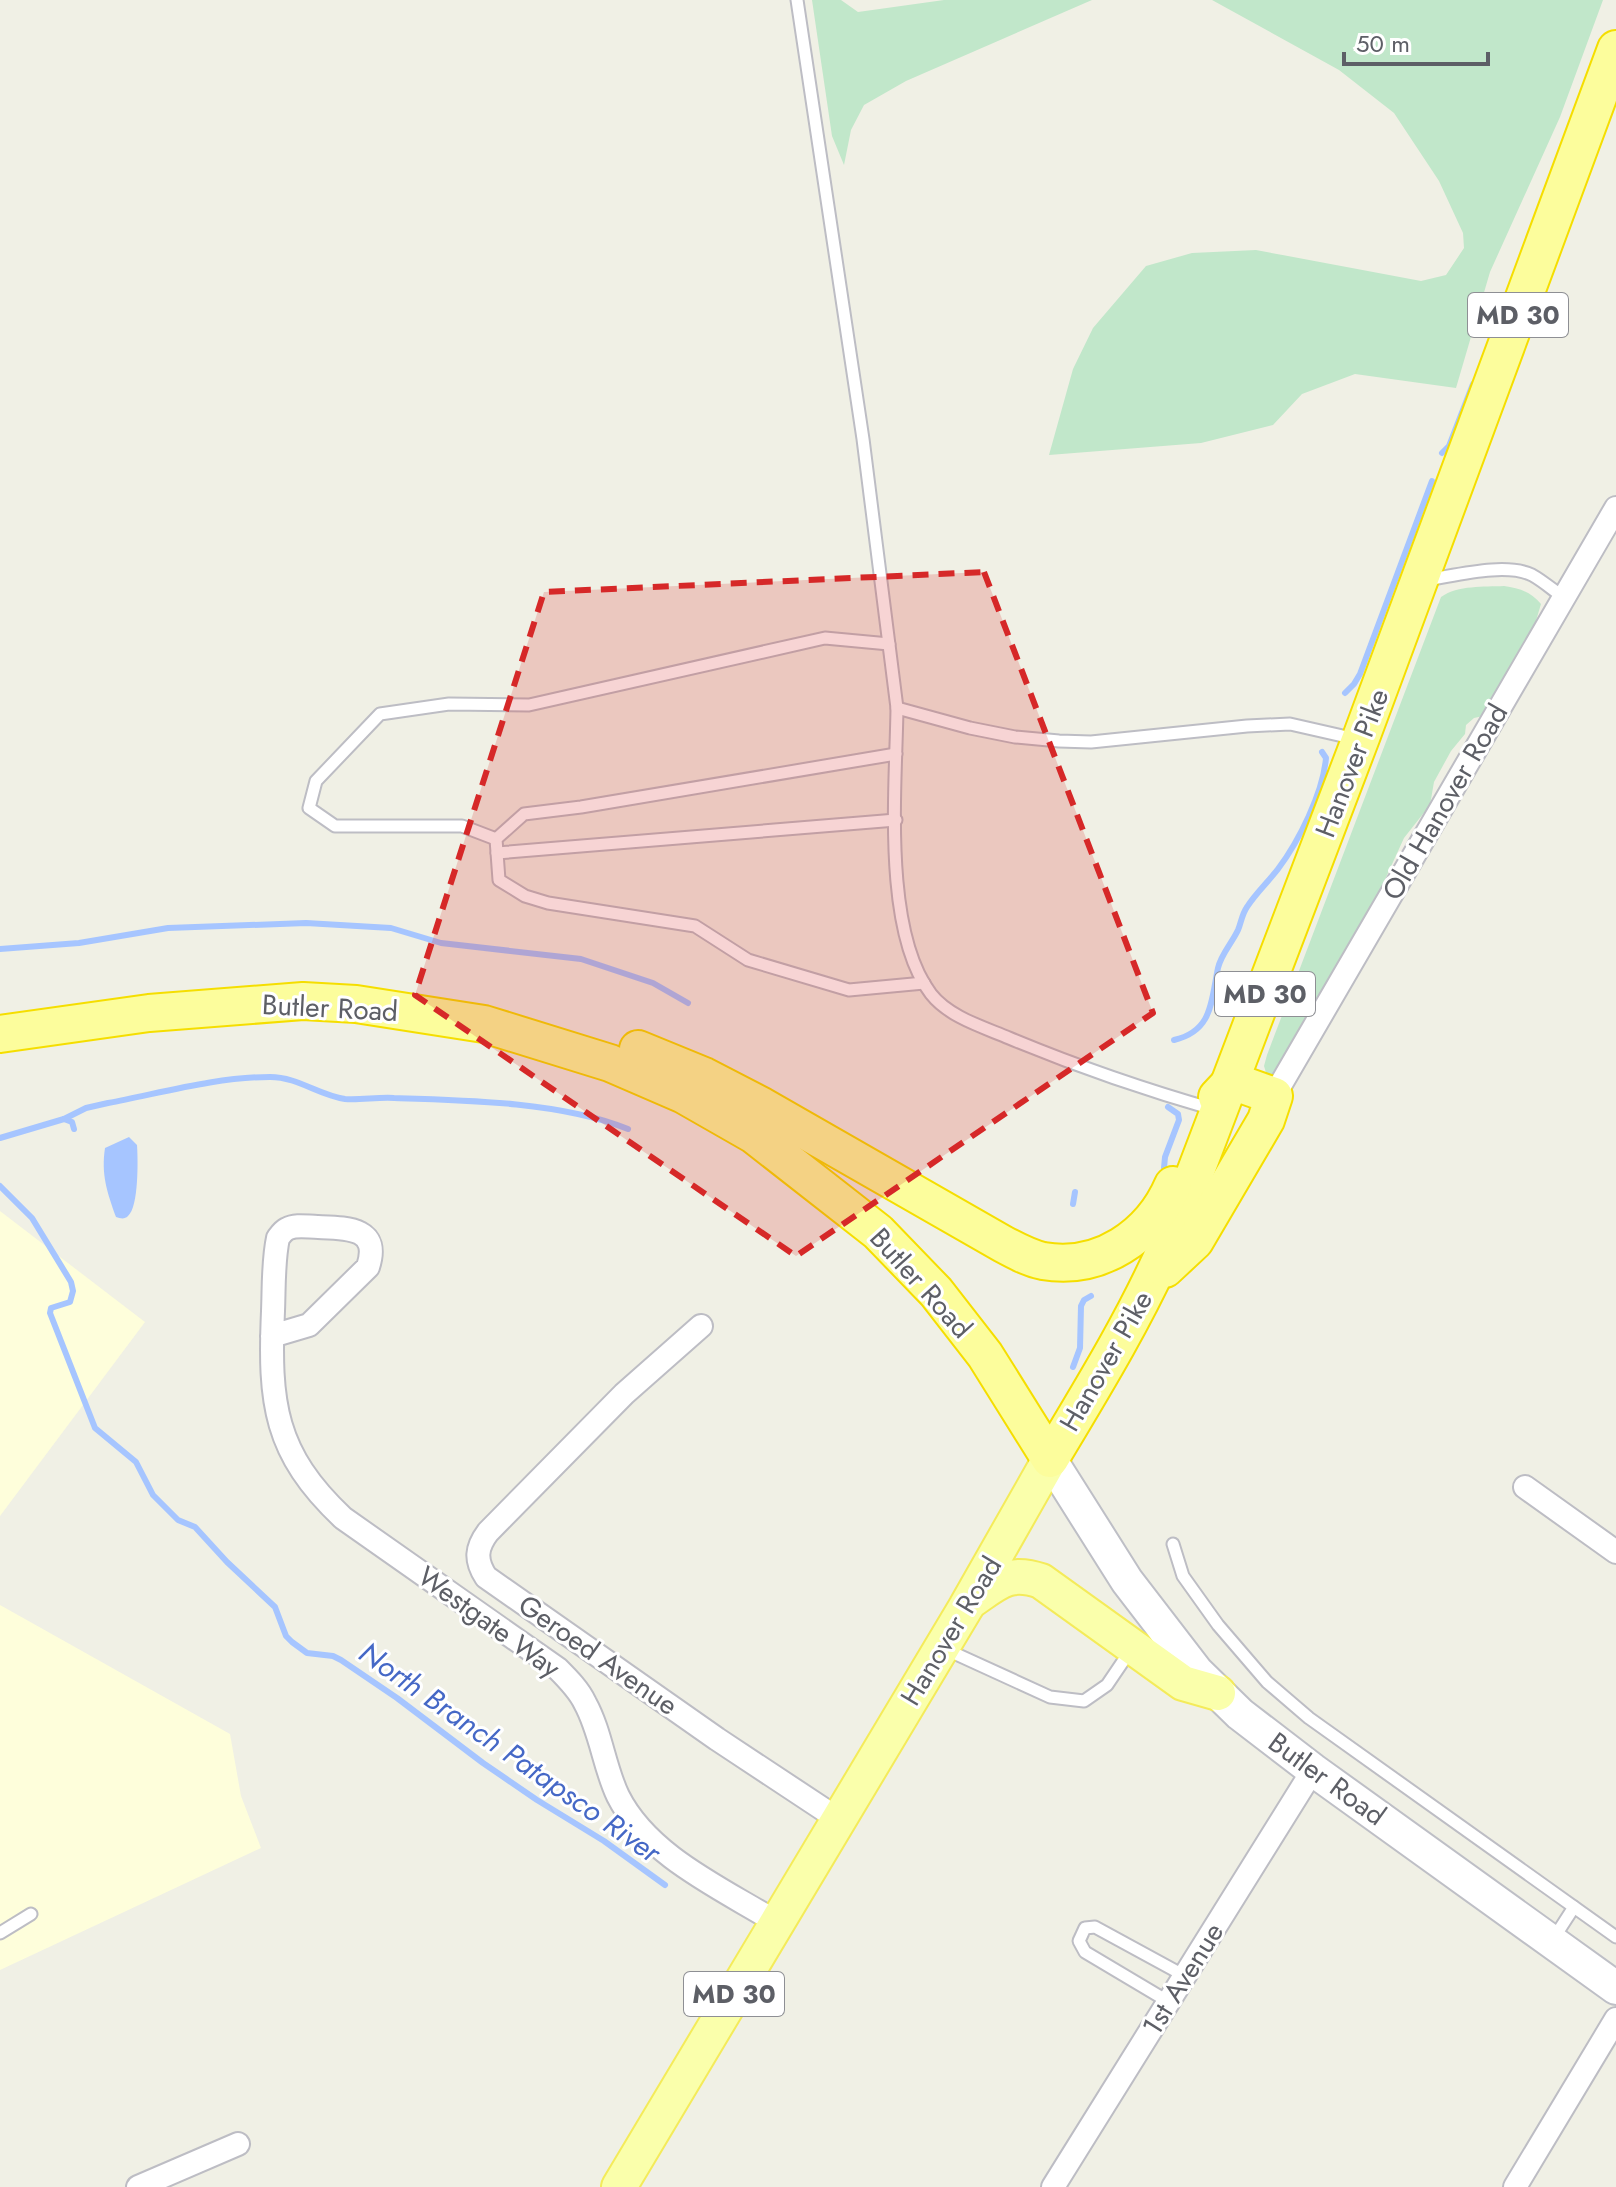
<svg xmlns="http://www.w3.org/2000/svg" width="1616" height="2187" viewBox="0 0 1616 2187" font-family="Jost,sans-serif">
<style>
.commercial{fill:#fefedb}
.green{fill:#c1e7ca}
.water{fill:#a6c5ff}
.lines{fill:none;stroke-linecap:round;stroke-linejoin:round}
.stream{stroke:#a6c5ff;stroke-width:6}
.service-casing{stroke:#bdbdc4;stroke-width:15}
.minor-casing{stroke:#bdbdc4;stroke-width:26}
.secondary-casing{stroke:#bebfc6;stroke-width:36}
.primary-casing{stroke:#f4eb5a;stroke-width:38}
.trunk-casing{stroke:#f5de00;stroke-width:40}
.service{stroke:#fff;stroke-width:11}
.minor{stroke:#fff;stroke-width:22}
.secondary{stroke:#fff;stroke-width:32}
.primary{stroke:#faffab;stroke-width:34}
.trunk{stroke:#fcfd9c;stroke-width:36}
.marked{fill:#d62828;fill-opacity:0.2;stroke:#d62828;stroke-width:6;stroke-dasharray:16 10;stroke-linejoin:round}
.labels{text-anchor:middle;dominant-baseline:central;stroke-width:6;stroke-linejoin:round;paint-order:stroke}
.shield{fill:#fff;stroke:#8e8f94;stroke-width:2}
.shield-label{font-size:26px;font-weight:bold;fill:#5d5f66}
.street-label{font-size:28px;fill:#5d5f66;stroke:#fff}
.water-label{font-size:30px;font-style:italic;fill:#4568c6;stroke:#fff}
</style>
<rect width="100%" height="100%" fill="#f0f0e5"/>
<g class="commercial">
<polygon points="0,1211 145,1322 0,1516"/>
<polygon points="0,1605 230,1734 241,1796 261,1848 0,1970"/>
</g>
<g class="green">
<polygon points="812,0 841,0 858,12 944,0 1092,0 906,81 864,105 851,130 844,165 832,136"/>
<polygon points="1212,0 1603,0 1560,117 1490,272 1456,388 1355,374 1302,394 1273,425 1201,443 1049,455 1073,369 1093,328 1146,266 1192,253 1256,250 1421,281 1446,275 1464,248 1463,233 1439,181 1394,113 1339,70"/>
<path d="M1504,586C1519,588 1531,592 1541,604L1535,624L1483,716L1474,718L1466,725L1465,734L1451,751L1434,782L1430,805L1404,838L1372,908L1284,1060L1272,1077L1267,1076L1264,1066L1267,1055L1441,597C1458,585 1484,587 1504,586Z"/>
</g>
<path class="water" d="M129,1137L137,1145C138,1158 139,1207 128,1216C124,1220 120,1218 116,1217C107,1192 101,1174 105,1148Z"/>
<g class="lines">
<g class="stream">
<polyline points="1442,453 1449,446 1473,384"/>
<polyline points="1345,693 1354,684 1360,674 1432,481"/>
<polyline points="0,949 79,943 168,928 306,923 391,928 441,943 581,959 653,983 688,1003"/>
<path d="M1174,1040C1213,1031 1211,1001 1218,968C1221,954 1232,943 1238,930C1241,923 1242,914 1247,907C1255,894 1268,882 1278,869C1299,841 1323,793 1326,758L1322,752"/>
<polyline points="64,1119 72,1122 74,1129"/>
<path d="M0,1138L64,1119L86,1108L108,1103C161,1093 216,1077 270,1077C298,1077 318,1095 345,1099C361,1100 378,1097 394,1098C466,1100 562,1102 628,1129"/>
<polyline points="1164,1168 1165,1157 1179,1120 1178,1114 1168,1107"/>
<polyline points="0,1186 32,1218 71,1282 73,1291 70,1302 51,1308 50,1313 95,1428 136,1462 153,1495 178,1520 195,1527 227,1562 275,1607 286,1636 292,1642 307,1653 333,1656 341,1660 397,1698 483,1763 537,1800 604,1841 665,1885"/>
<polyline points="1073,1204 1075,1192"/>
<polyline points="1073,1367 1080,1348 1081,1306 1084,1300 1091,1296"/>
</g>
<g class="service-casing">
<g id="service">
<polyline points="797,0 863,439 897,708 970,728 1015,737 1059,741 1091,742 1247,726 1290,724 1356,739"/>
<path d="M1425,580C1454,576 1505,562 1532,575C1543,581 1553,590 1563,597"/>
<path d="M897,708C896,786 882,930 931,994C949,1017 983,1027 1009,1038C1076,1066 1146,1090 1216,1110"/>
<polyline points="896,754 581,807 524,814 496,839 499,880 525,896 548,903 695,926 748,960 849,990 924,983"/>
<polyline points="496,839 462,826 335,826 309,808 316,781 380,714 449,704 529,705 825,638 889,644"/>
<polyline points="497,853 896,820"/>
<polyline points="1173,1544 1183,1576 1218,1625 1267,1682 1309,1718 1616,1937"/>
<polyline points="945,1649 1050,1697 1084,1701 1107,1685 1130,1651"/>
<polyline points="0,1933 31,1914"/>
<polyline points="1552,1941 1574,1907"/>
<polyline points="1169,2002 1085,1952 1079,1941 1085,1928 1095,1927 1185,1976"/>
</g>
</g>
<g class="minor-casing">
<g id="minor">
<polyline points="1274,1096 1616,508"/>
<path d="M701,1326L624,1394L488,1532C476,1548 475,1560 486,1577L717,1739L838,1819"/>
<path d="M272,1336L309,1325L368,1267C381,1227 346,1228 318,1227C308,1227 296,1224 287,1229C283,1231 281,1234 278,1238C273,1261 274,1287 273,1311C269,1403 274,1453 343,1518L558,1669C568,1679 579,1690 585,1703C601,1732 604,1767 618,1796C648,1856 721,1888 776,1922"/>
<polyline points="1525,1487 1616,1552"/>
<polyline points="138,2187 238,2144"/>
<polyline points="1053,2187 1313,1770"/>
<polyline points="1515,2187 1616,2019"/>
</g>
</g>
<g class="secondary-casing">
<polyline id="secondary" points="1050,1459 1127,1581 1197,1672 1240,1714 1313,1770 1616,1988"/>
</g>
<g class="primary-casing">
<g id="primary">
<path d="M972,1600C998,1582 1009,1570 1041,1581L1183,1683L1218,1693"/>
<polyline points="619,2187 966,1607 1050,1459"/>
</g>
</g>
<g class="trunk-casing">
<g id="trunk">
<path d="M0,1034L149,1013L303,1001L356,1004L484,1024L610,1063L684,1095L754,1135L878,1232L936,1292L985,1355L1050,1459C1092,1389 1135,1319 1168,1244L1362,735L1616,49"/>
<path d="M638,1049L704,1076L762,1106L1003,1244C1016,1251 1029,1258 1043,1261C1100,1271 1151,1236 1173,1185"/>
<polyline points="1165,1269 1195,1241 1266,1120 1274,1096 1232,1081 1217,1097"/>
</g>
</g>
<use href="#service" class="service"/>
<use href="#minor" class="minor"/>
<use href="#secondary" class="secondary"/>
<use href="#primary" class="primary"/>
<use href="#trunk" class="trunk"/>
</g>
<path class="marked" d="M984,572L1153,1013L796,1256L415,995L544,592Z"/>
<g class="labels">
<g class="shield">
<rect x="1468" y="293" width="100" height="44" rx="6"/>
<rect x="1215" y="972" width="100" height="44" rx="6"/>
<rect x="684" y="1972" width="100" height="44" rx="6"/>
</g>
<g class="shield-label">
<text x="1518" y="315">MD 30</text>
<text x="1265" y="994">MD 30</text>
<text x="734" y="1994">MD 30</text>
</g>
<g class="street-label">
<text transform="translate(1352 763) rotate(-69)">Hanover Pike</text>
<text transform="translate(1445 802) rotate(-60)">Old Hanover Road</text>
<text transform="translate(330 1008) rotate(3)">Butler Road</text>
<text transform="translate(921 1283) rotate(48)">Butler Road</text>
<text transform="translate(1106 1361) rotate(-60)">Hanover Pike</text>
<text transform="translate(489 1622) rotate(36)">Westgate Way</text>
<text transform="translate(951 1631) rotate(-59)">Hanover Road</text>
<text transform="translate(598 1655) rotate(35)">Geroed Avenue</text>
<text transform="translate(1327 1779) rotate(36)">Butler Road</text>
<text transform="translate(1183 1979) rotate(-58)">1st Avenue</text>
</g>
<g class="water-label">
<text transform="translate(510 1752) rotate(35)">North Branch Patapsco River</text>
</g>
</g>
<path d="M1344 52v12h144v-12" fill="none" stroke="#5d5f66" stroke-width="4"/>
<text x="1356" y="52" font-size="24" fill="#5d5f66" stroke="#ffffff" stroke-width="6" paint-order="stroke">50 m</text>
</svg>
